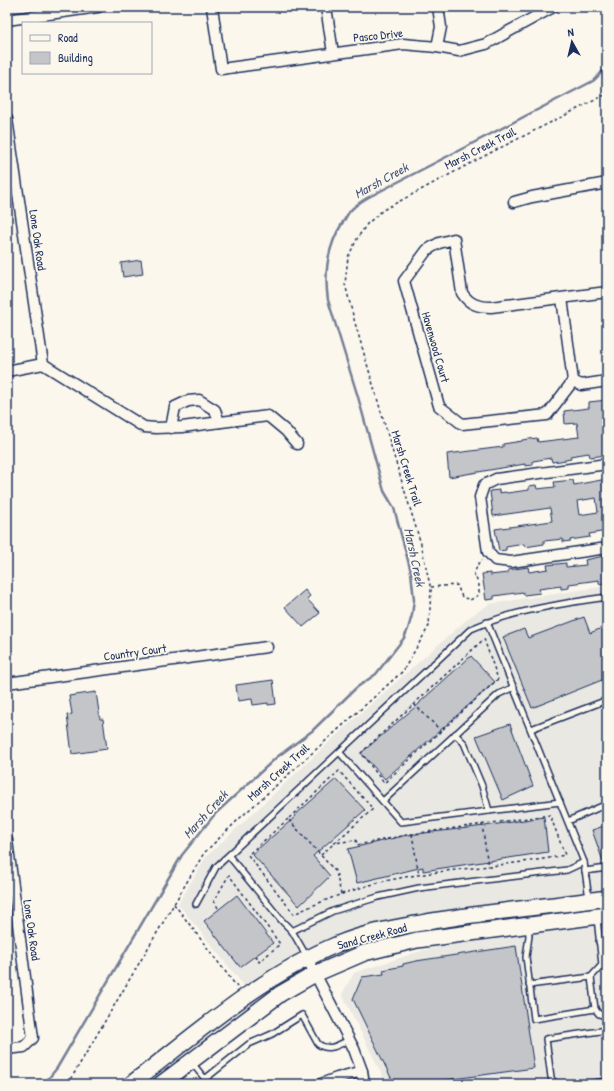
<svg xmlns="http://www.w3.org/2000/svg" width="614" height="1091" viewBox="0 0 614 1091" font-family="'Patrick Hand',sans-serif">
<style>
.built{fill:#eae8e2}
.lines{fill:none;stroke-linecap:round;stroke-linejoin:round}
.stream{stroke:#747e96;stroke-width:2.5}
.building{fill:#c3c5c9;stroke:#1b2f5e;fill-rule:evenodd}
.lane-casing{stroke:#1b2f5e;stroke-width:8}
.street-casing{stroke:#1b2f5e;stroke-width:13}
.secondary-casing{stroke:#1b2f5e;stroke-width:18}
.path{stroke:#1b2f5e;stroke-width:1.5;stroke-dasharray:3 3;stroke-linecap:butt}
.lane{stroke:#fbf7ec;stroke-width:5}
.street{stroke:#fbf7ec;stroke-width:10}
.secondary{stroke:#fbf7ec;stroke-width:15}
.labels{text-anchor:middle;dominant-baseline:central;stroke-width:3.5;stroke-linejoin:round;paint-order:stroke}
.street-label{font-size:12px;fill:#1b2f5e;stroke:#fbf7ec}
.water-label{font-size:13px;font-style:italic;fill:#47577a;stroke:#fbf7ec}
</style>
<rect width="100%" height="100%" fill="#fbf7ec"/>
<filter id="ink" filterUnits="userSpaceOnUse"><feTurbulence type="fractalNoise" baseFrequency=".025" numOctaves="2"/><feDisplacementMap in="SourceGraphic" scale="8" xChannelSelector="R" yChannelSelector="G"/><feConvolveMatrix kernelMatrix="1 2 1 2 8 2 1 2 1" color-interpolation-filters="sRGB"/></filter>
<g filter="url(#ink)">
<g class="built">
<polygon points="607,586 607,889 430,913 313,947 281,964 245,987 178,904 206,857 353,720 471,616 489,604"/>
<polygon points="607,918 607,1084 384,1084 383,1077 342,994 354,973 424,950 517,931"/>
</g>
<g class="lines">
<path class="stream" d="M44,1084L57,1068L182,855L215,814L277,757L312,731L356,688L376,674L404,638L408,629L412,615L414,600L411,572L394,508L384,491L358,397L328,300C324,273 328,245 343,222C346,218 348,212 352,209C356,205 362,201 367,198L593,81L607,67"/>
</g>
<g class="building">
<polygon points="141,260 143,274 123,277 121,263"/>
<polygon points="607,400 607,417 604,418 606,433 607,432 607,455 590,457 589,453 570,456 571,459 560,461 552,462 551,458 533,461 533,465 525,466 525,464 449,477 447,454 503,447 503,444 522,441 522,440 537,438 538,442 579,437 577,423 565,424 564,411 589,408 589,402"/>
<path d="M607,479V531L589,534L590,537L570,540L571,541L563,542V539L544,541V544L525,547L524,544L506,547V550L499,551L495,529L552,521L550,508L493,516L490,491L499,490V493L506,492L507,493L529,490V486L536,485L537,489L555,487L554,482L573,480L574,485ZM596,498L598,512L579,515L577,501Z"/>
<polygon points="604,556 605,561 607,561 607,583 599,584 599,580 569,584 569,588 561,589 561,586 539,589 540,593 524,595 523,592 494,596 494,599 486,600 482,574 490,573 490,575 508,573 508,570 528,567 529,572 548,569 547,565 566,563 566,567 586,565 585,560"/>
<polygon points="305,590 310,596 307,599 320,613 303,627 285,607"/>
<polygon points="584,617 590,633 607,626 607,678 532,708 503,637 524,629 528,638"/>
<polygon points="471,656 495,682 385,779 361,753 420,703 420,702"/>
<polygon points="273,680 276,704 268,705 268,703 253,705 252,699 238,701 236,685"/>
<polygon points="96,692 100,719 103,719 107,749 72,754 67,715 72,714 69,696"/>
<polygon points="510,724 533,786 503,800 476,736"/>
<polygon points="336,779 365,810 313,856 330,876 299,906 252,854 295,817 294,816"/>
<polygon points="544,817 548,852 423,871 423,867 357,883 348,849 407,835 485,826"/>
<polygon points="607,825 607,864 604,864 592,830"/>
<polygon points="237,895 273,943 240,967 204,921"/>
<polygon points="516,946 534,1068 416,1084 394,1084 353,999 362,977 384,974 383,970 403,966 403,964 416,961"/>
</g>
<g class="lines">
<g class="lane-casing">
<g id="lane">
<polyline points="487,622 584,862 588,892 593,899"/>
<polyline points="531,729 607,700"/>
<polyline points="455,734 464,743 482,786 489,811"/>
<polyline points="340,753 401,822 560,802"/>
<polyline points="383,801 499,694 514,687"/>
<polyline points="568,821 607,804"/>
<polyline points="229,856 282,921 292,931"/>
<polyline points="585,871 607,868"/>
<path d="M196,904L216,867L471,629C514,610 560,604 607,597"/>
<polyline points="597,918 602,965 607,964"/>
<polyline points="528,926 529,936 526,957 534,1019 595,1009 591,977 602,965"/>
<polyline points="599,942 607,941"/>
<polyline points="307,957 292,931 333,911 378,897 419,888 567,870 584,862"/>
<polyline points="529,985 591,977"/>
<polyline points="595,1009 599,1014 607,1016"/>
<path d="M192,1063L205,1079L249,1044L272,1034L302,1015L318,1044C329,1052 338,1045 349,1040"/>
<polyline points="557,1084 552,1080 551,1077 546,1039 607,1030"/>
<polyline points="586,1084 607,1081"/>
</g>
</g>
<g class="street-casing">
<g id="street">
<polyline points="212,7 221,69 403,44 437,47 459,51 486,44 553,7"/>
<polyline points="326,7 333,53"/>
<polyline points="7,20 98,7"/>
<polyline points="437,47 441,27 438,7"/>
<polyline points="7,119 43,364"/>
<polyline points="514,202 532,197 607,183"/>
<path d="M562,298L573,381L547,415L462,424L439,406L404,281L427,250L439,243L454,239L462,293C469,304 478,307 491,307L607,292"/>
<polyline points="43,364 144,427 156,428 182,427 268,416 286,431 297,444"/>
<polyline points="7,371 43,364"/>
<polyline points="573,381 581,385 607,381"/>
<polyline points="171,428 175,407 188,401 199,400 215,410 219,422"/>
<polyline points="607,464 496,479 484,485 480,497 488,552 495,560 511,562 607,548"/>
<polyline points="7,683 267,647"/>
<polyline points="7,840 33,1038 24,1047 7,1049"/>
<polyline points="307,958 354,1049 362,1071 364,1084"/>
<polyline points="321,1084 337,1078 362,1071"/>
</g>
</g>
<g class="secondary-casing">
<g id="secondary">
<path d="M131,1084C197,1033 261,976 338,944C364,933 393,928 421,923C482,912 545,907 607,898"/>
<polyline points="161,1084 280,994 315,974 364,953 417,940 607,915"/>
</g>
</g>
<g class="path">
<polyline points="431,587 457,585 462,597 470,600 479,595 479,585 474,574 478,564 482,560"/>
<polygon points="484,639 498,679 384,783 361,753"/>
<polyline points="414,704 441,731"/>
<path d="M288,819L248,855L294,914C324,900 353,889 385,881C445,868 506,867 565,855L550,815L412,834L357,845L356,840L334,843"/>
<polyline points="482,824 488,866"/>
<polyline points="412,834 419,875"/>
<polyline points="321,855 373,809 339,771 288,819 336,872 341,894"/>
<polyline points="174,904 237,987"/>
<polyline points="218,908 214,901 229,875 280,944 259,962 256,955"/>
<polyline points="67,1084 75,1072 204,853 240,818 403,671 429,626 431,590 421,544 394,456 355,323 345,284 348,257 358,237 367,224 383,210 490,153 607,94"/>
</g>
<use href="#lane" class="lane"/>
<use href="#street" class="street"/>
<use href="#secondary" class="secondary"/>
</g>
</g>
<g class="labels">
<g class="street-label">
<text transform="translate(378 35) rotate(-6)">Pasco Drive</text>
<text transform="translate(480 148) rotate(-27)">Marsh Creek Trail</text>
<text transform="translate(38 240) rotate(82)">Lone Oak Road</text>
<text transform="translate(436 347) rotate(74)">Havenwood Court</text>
<text transform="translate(407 468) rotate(73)">Marsh Creek Trail</text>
<text transform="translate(135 652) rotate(-8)">Country Court</text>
<text transform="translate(278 772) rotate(-42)">Marsh Creek Trail</text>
<text transform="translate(32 930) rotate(82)">Lone Oak Road</text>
<text transform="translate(372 936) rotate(-15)">Sand Creek Road</text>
</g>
<g class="water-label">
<text transform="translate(381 180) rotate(-29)">Marsh Creek</text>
<text transform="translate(415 557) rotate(78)">Marsh Creek</text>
<text transform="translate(205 814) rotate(-48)">Marsh Creek</text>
</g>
</g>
<rect width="614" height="1091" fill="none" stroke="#fbf7ec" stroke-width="24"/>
<rect x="12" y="12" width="590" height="1067" fill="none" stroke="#1b2f5e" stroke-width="1.5" filter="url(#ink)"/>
<rect x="22" y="22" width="130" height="52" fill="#fbf7ec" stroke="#a1a7b3"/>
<rect x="30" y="35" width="20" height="6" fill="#fbf7ec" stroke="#a1a7b3"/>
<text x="58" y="42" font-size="12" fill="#1b2f5e">Road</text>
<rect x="30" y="52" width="20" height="12" fill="#c3c5c9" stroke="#a1a7b3"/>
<text x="58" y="62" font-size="12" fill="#1b2f5e">Building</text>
<g transform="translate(572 42) rotate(352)" stroke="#fbf7ec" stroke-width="3" paint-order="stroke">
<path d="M0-3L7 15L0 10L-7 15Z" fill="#1b2f5e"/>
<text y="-6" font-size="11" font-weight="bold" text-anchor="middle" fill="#1b2f5e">N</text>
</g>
</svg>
